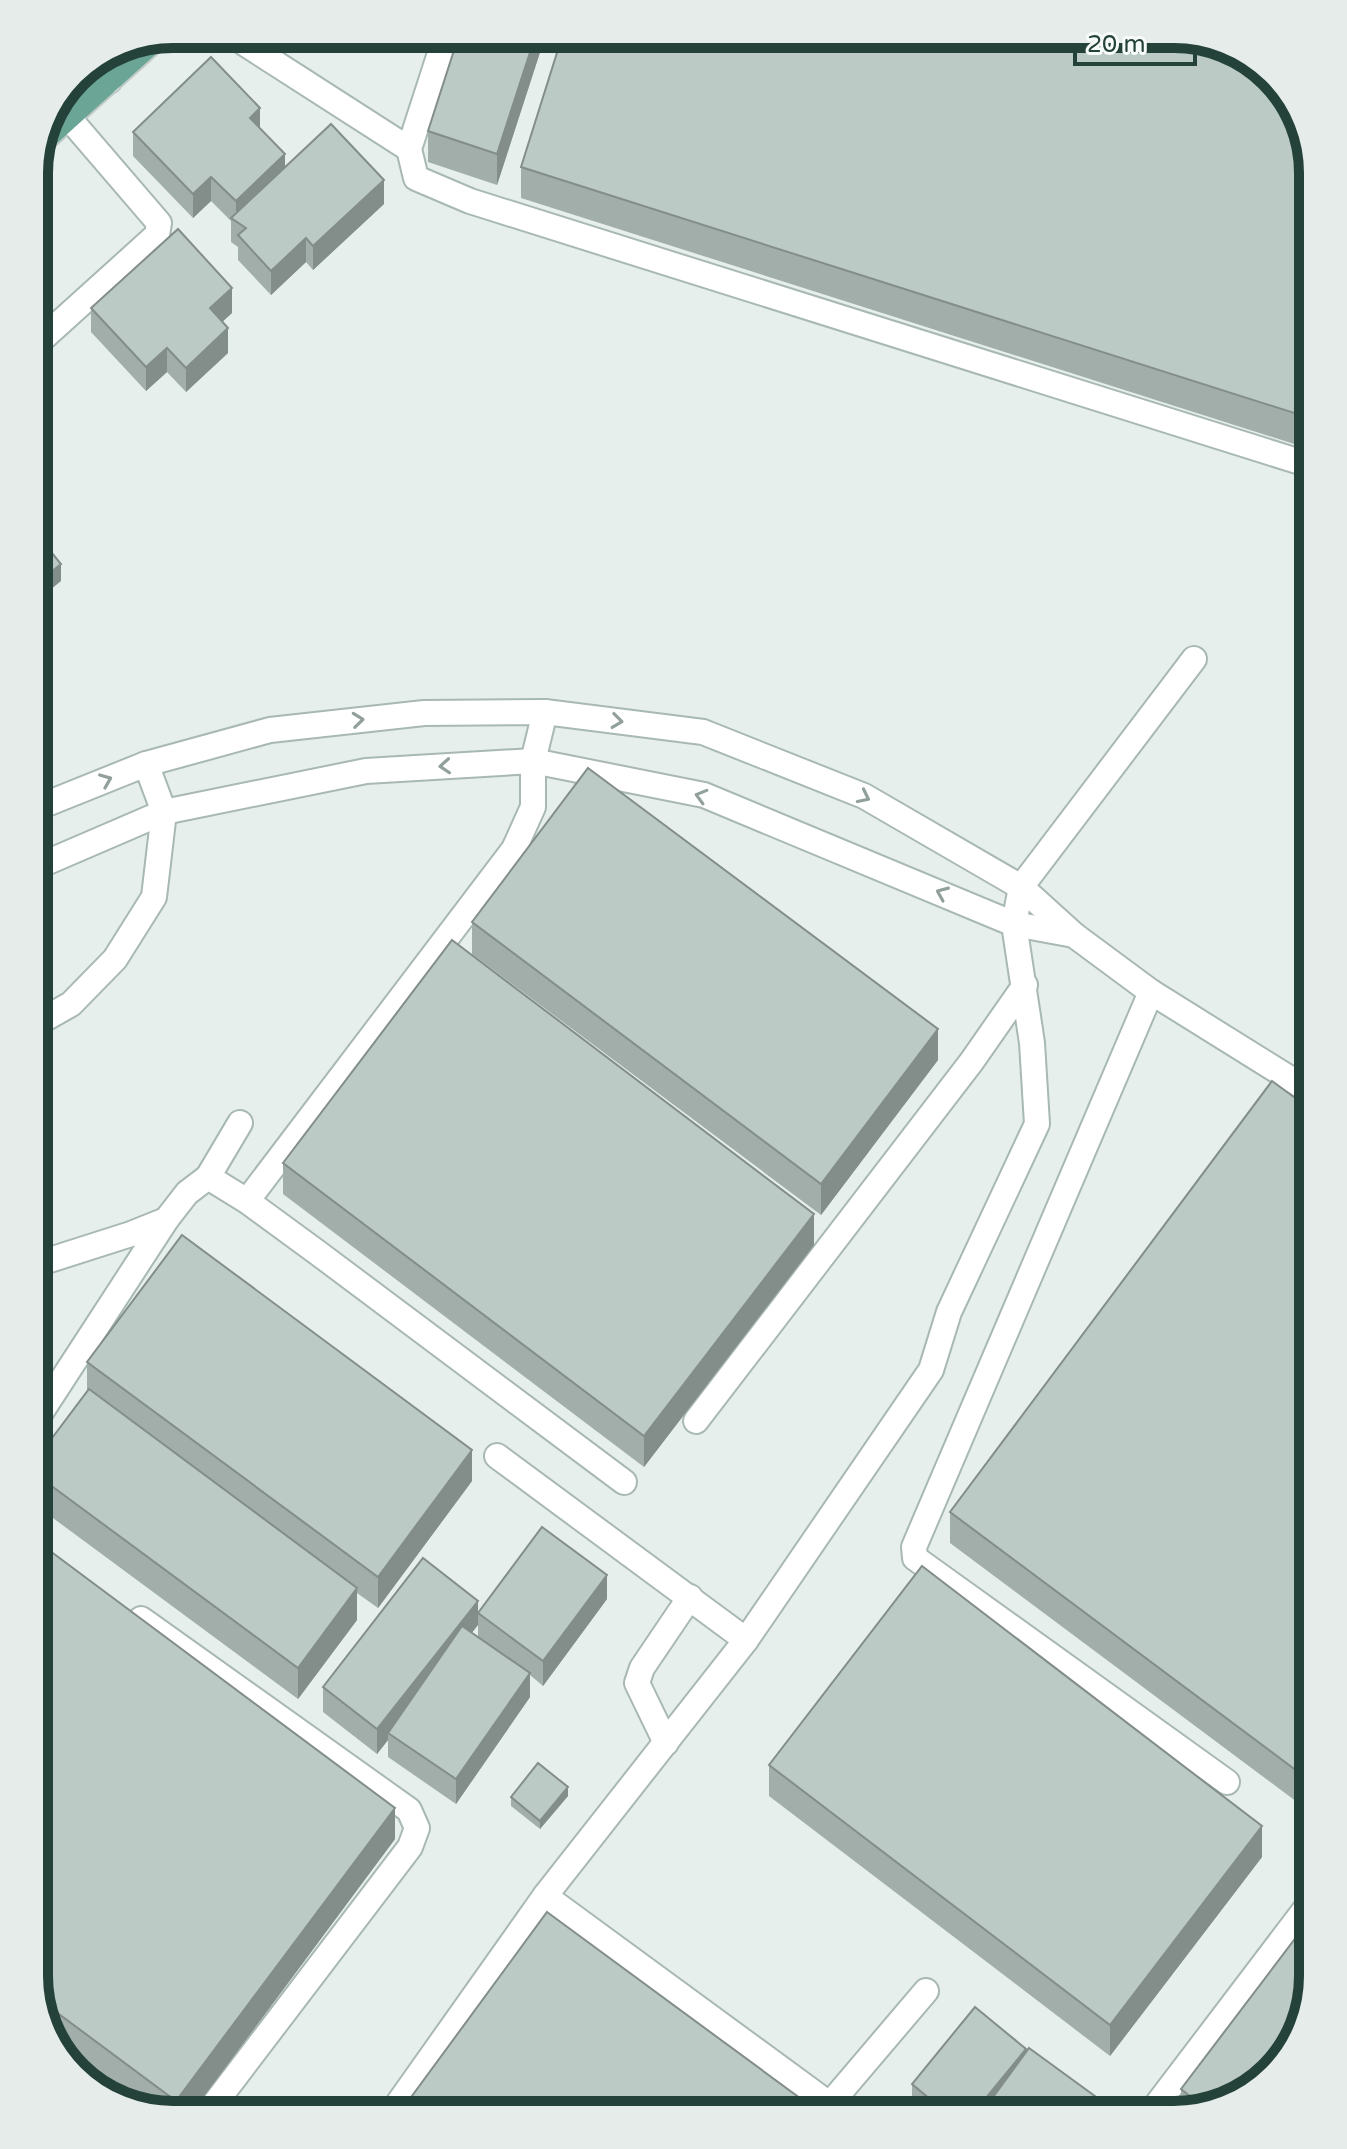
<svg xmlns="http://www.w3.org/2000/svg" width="1347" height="2149" viewBox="0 0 1347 2149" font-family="'Varela Round',sans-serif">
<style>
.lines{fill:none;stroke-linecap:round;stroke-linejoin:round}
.minor-casing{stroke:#a8b8b2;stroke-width:28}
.major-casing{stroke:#c2cac8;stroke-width:28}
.minor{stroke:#fff;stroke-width:24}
.major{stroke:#6aa596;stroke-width:24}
.wall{fill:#a1aea9}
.shaded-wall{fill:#838d89}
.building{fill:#bbcac4;stroke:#838d89;stroke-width:2}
.oneway{stroke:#92a09c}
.rim{fill:none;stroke:#24423a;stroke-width:10}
</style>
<rect width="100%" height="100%" fill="#e6efeb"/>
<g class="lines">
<g class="minor-casing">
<g id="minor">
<polyline points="444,41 409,149 416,178 470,201 1313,466"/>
<polyline points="244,43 409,149"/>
<polyline points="95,61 109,81"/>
<polyline points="43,338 157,235 159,223 68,117"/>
<polyline points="34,809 146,764 270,730 424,713 545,712 703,732 864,796 1021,887 1074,935 1151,992 1313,1093"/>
<polyline points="34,868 164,812 366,771 533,761 704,795 1014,924 1074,935"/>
<polyline points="1151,992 914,1547 915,1558 1227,1782"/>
<polyline points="34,1025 71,1004 115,959 154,897 164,812 146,764"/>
<polyline points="208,1177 240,1123"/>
<polyline points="247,1201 514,849 533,807 533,761 545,712"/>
<polyline points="34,1265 131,1234 166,1220 187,1193 208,1177 247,1201 318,1253 624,1482"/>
<polyline points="696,1421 972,1061 1025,985"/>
<polyline points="34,1423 166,1220"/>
<polyline points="497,1456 746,1640"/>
<polyline points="141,1619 409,1810 417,1828 410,1847 206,2115"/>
<polyline points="666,1743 637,1683 642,1668 690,1597"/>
<polyline points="545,1896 844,2115"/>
<polyline points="830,2104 926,1991"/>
<polyline points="390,2115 545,1896 746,1640 931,1370 949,1312 1037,1124 1032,1043 1014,924 1021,887 1194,659"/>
<polyline points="1149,2115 1313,1899"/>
</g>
</g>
<g class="major-casing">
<polyline id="major" points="47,136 149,44"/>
</g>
<use href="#minor" class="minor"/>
<use href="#major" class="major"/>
</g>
<g class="wall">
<polygon points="544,40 497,185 428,162 428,131 457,41"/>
<polygon points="260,128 285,167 384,204 313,270 306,262 271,295 238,260 238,247 231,242 231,221 211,201 193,218 133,156 133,132"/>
<polygon points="521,167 1313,173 1313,450 521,198"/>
<polygon points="91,308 232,313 222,322 228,353 186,392 167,372 146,391 91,332"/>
<polygon points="472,922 938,1060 821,1215 472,954"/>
<polygon points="1313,1111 1313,1788 1301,1805 950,1543 950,1512"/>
<polygon points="283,1163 814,1245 644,1467 283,1194"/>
<polygon points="87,1362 472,1481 378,1608 357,1593 357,1620 298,1699 34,1504 34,1462 87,1391"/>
<polygon points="607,1599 543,1686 530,1675 530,1697 456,1804 388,1757 388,1740 377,1754 323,1712 323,1687 478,1625 471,1633 478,1637 478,1613"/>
<polygon points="769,1765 1262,1857 1110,2056 769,1796"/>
<polygon points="568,1796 540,1829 511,1806 511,1797"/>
<polygon points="395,1839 190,2115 164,2115 142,2107 49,2038 34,1976"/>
<polygon points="1026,2051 1103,2115 929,2115 912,2101 912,2084"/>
<polygon points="1181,2089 1236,2100 1181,2113"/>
</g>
<g class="shaded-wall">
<polygon points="534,40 544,40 497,185 497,154"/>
<polygon points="260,108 260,133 250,118"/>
<polygon points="285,154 285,178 236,221 236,201"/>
<polygon points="211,177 211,201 193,218 193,194"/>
<polygon points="384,180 384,204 313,270 313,246"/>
<polygon points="306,238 306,262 271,295 271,271"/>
<polygon points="232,288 232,313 210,333 210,308"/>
<polygon points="228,328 228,353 186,392 186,368"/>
<polygon points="167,348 167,372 146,391 146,367"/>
<polygon points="61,564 61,581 34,603 34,586"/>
<polygon points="938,1029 938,1060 821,1215 821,1184"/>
<polygon points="814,1214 814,1245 644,1467 644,1436"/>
<polygon points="472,1450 472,1481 378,1608 378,1577"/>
<polygon points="607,1575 607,1599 543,1686 543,1661"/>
<polygon points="357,1588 357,1620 298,1699 298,1668"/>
<polygon points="478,1601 478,1625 392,1735 388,1733 388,1740 377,1754 377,1729"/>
<polygon points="530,1673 530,1697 456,1804 456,1779"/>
<polygon points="1313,1757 1313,1788 1301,1805 1301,1774"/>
<polygon points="568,1787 568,1796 540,1829 540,1821"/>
<polygon points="395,1808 395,1839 190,2115 176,2115 176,2101"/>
<polygon points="1262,1826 1262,1857 1110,2056 1110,2025"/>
<polygon points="1026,2049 1026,2066 985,2115 972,2115"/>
<polygon points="1103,2102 1103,2115 1094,2115"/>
</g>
<g class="building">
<polygon points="1183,34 1252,58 1298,111 1313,173 1313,419 521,167 561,40"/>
<polygon points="534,40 497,154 428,131 457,41"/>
<polygon points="211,57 260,108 250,118 285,154 236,201 211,177 193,194 133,132"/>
<polygon points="331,124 384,180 313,246 306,238 271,271 238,235 246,228 231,218"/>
<polygon points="178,229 232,288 210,308 228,328 186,368 167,348 146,367 91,308"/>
<polygon points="34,531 61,564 34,586"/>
<polygon points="588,768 938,1029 821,1184 472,922"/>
<polygon points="452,940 814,1214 644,1436 283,1163"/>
<polygon points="1272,1081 1313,1111 1313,1757 1301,1774 950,1512"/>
<polygon points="182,1235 472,1450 378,1577 87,1362"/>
<polygon points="89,1389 357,1588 298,1668 34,1473 34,1462"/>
<polygon points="542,1527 607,1575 543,1661 478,1613"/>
<polygon points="34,1539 395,1808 176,2101 40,2000 34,1976"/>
<polygon points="423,1558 478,1601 377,1729 323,1687"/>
<polygon points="922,1566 1262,1826 1110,2025 769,1765"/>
<polygon points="462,1626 530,1673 456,1779 388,1733"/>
<polygon points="538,1763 568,1787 540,1821 511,1797"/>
<polygon points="547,1912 823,2115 398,2115"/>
<polygon points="1313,1915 1313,1976 1290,2053 1236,2100 1205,2108 1181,2089"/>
<polygon points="975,2007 1026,2049 972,2115 949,2115 912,2084"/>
<polygon points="1029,2048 1103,2102 1094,2115 980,2115"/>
<polygon points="62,2053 129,2103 96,2092"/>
</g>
<defs><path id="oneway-chevron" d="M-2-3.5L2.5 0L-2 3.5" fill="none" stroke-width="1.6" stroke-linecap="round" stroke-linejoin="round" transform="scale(2)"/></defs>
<g class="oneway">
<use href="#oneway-chevron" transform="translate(358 720) rotate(-6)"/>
<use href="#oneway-chevron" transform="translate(617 721) rotate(7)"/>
<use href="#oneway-chevron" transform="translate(445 766) rotate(176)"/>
<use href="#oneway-chevron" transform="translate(106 780) rotate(-22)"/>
<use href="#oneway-chevron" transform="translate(701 796) rotate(-164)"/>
<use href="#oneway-chevron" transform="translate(864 797) rotate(26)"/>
<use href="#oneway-chevron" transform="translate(942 893) rotate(-157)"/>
</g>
<path d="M0 0H1347V2149H0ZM173 48H1174A125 125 0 0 1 1299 173V1976A125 125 0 0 1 1174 2101H173A125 125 0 0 1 48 1976V173A125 125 0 0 1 173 48Z" fill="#e6ecea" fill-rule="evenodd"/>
<path class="rim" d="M173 48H1174A125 125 0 0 1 1299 173V1976A125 125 0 0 1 1174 2101H173A125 125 0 0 1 48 1976V173A125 125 0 0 1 173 48Z"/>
<path d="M1075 52v12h120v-12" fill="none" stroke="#24423a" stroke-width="4"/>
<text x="1087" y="52" font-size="24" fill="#24423a" stroke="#f7fbf9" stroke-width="6" paint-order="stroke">20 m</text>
</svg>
